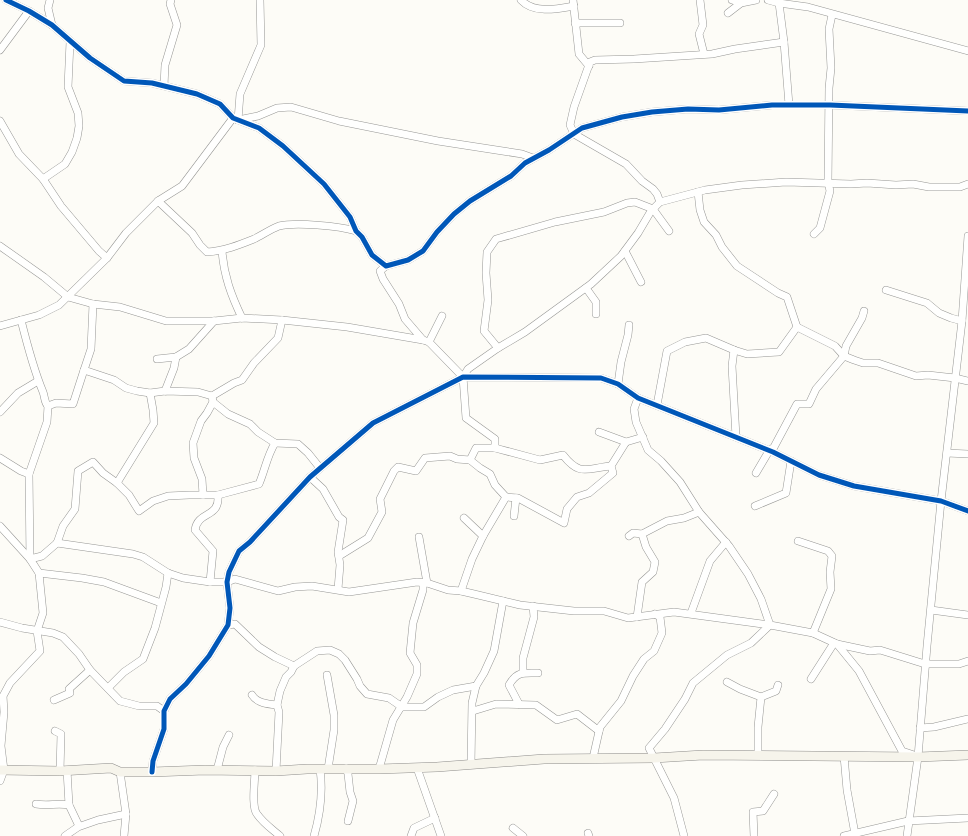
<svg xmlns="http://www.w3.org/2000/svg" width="968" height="836" viewBox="0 0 968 836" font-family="'Crimson Pro',serif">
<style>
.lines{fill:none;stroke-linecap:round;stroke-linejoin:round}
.street-casing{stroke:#979795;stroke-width:8}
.secondary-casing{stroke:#8e8d8b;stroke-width:10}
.street{stroke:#fffffe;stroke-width:7}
.secondary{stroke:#f6f4eb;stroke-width:9}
.cycleway-casing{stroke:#fff;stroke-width:8}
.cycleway{stroke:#0057b8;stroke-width:5}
</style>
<rect width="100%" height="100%" fill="#fdfcf7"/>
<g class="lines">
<g class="street-casing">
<g id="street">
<polyline points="6,0 29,11 52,25 90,58 124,81 152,83 197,94 220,104 233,118 259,128 283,146 324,184 350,217 356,231 362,237 372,255 386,266 408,260 423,251 437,232 454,214 470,201 511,176 525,163 549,150 582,128 622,117 652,112 688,109 719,110 772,105 830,105 968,111"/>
<polyline points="50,0 48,8 52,25"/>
<path d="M521,0C534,14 557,9 574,6"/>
<polyline points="573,0 579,54 589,66"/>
<polyline points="700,0 703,25 699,34 704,54"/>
<polyline points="732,0 741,3"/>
<polyline points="768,0 779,3 808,7 968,51"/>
<polyline points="779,3 784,42 789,105"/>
<polyline points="728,13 741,3 756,0"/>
<polyline points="575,23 620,23"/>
<polyline points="0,50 29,11"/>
<polyline points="164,86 165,65 177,25 170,4 171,0"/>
<polyline points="238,120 258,116 277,108 291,107 339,121 438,141 522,154 533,158"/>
<polyline points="238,120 240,94 261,45 260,0"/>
<polyline points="0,121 19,154 43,179 61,206 99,251 107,258"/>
<polyline points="43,179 65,164 72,152 77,138 79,126 78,113 68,87 70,42"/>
<polyline points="158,201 182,186 233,118"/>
<polyline points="660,202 657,194 653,189 642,181 626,164 574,134 570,125 574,107 590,62 595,60 634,59 712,54 735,49 784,42"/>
<polyline points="814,234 820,228 830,191 828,182 829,88 831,68 829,29 832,15"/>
<polyline points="0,246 44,277 68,297 93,304 120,307 166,321 214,321 242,318 282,320 347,327 423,340"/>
<path d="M222,251C224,276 231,295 242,318"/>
<polyline points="625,251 641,282"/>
<polyline points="386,266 380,271 383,279 399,304 405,319 423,340 429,342 463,377 466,418 495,439 495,448"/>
<polyline points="586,288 596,302 596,314"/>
<polyline points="886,290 927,303 939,313 951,318 962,321"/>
<polyline points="93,304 91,349 84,370 114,380 126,388 137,391 150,393 165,391 198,392 212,396 234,383 242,380 254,363 278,338 282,320"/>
<path d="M0,326L39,315L59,305L107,258L126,233L158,201L192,233L200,245L207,252C224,251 239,245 254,239C262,235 271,229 279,226C296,222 339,226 356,231"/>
<polyline points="797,327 835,346 844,356 854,360 863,363 878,363 916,376 928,375 955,378 968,381"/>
<polyline points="429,342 442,316"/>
<polyline points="498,348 484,331 488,300 486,273 487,252 496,239 555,222 604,212 627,203 635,202 653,209 669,231"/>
<polyline points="734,350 732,366 736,437"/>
<polyline points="157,359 176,357 189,349 214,321"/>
<polyline points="463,377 468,369 498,348 525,332 591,284 621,256 638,233 651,211 660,202 705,190 742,185 786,182 851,184 867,183 896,185 913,184 929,187 960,187 968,184"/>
<polyline points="618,384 621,362 628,335 629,325"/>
<polyline points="165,391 174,368 176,357"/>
<polyline points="212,396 213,402 228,414 250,424 258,432 275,443 298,444 308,453 320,468"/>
<polyline points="638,398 634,409 636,422 648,450 661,461 680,482 699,512 729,546 748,574 761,599 770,625"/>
<polyline points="657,405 667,351 685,342 706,338 734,350 747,354 779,352 797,327 787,297 778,293 737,266 722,247 716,235 704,222 700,210 698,192"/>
<polyline points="48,406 56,403 73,404 84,370"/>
<polyline points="0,412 18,393 38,381"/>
<polyline points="599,432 626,442"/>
<polyline points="947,453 968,454"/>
<polyline points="0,458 21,471 29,474"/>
<path d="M470,460L476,448H495L540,460L563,455C580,477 587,468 611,466"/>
<polyline points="756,473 769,451 774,447 797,404 809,404 816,389 844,356 846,346 862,318 864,311"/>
<polyline points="310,477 323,489 339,517 343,520 338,552 340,565 338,589"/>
<path d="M117,483L129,495L139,511L153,501L168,496L189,495H218L259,484C265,470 267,456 275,443"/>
<polyline points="203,495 202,479 194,458 193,443 201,421 207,413 213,402"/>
<polyline points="506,497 518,498 564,523 567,509 577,497 589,493 613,473 611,466 626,442 643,437"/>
<polyline points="755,506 786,493 791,461"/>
<polyline points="514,516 516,498"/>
<polyline points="464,518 483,536"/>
<polyline points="0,526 30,559 42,556 57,543 63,526 75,509 78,471 93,462 103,473 117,483 154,423 153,410 150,393"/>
<polyline points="629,536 633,533 642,534"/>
<polyline points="419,537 427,583"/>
<polyline points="798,541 828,551 832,556 830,572 831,589 813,633"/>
<polyline points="57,543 133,554 143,557 168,573 183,578 210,582 227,582 235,579 278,591 295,587 312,586 349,592 417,582 427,583 448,590 461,591 474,594 520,605 574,611 604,611 628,618 674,612 770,625 813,633 837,644 859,671 902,751 914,755"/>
<polyline points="339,556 368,538 382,512 380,499 394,471 398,467 416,471 425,458 450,456 457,459 470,460 480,468 490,474 495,485 506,497 483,536 472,559 461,591"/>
<polyline points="39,573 82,578 104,582 161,603"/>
<path d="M210,582L213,551L195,530C198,510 220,519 218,495"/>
<polyline points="931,610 968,615"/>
<polyline points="691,613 710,561 726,542"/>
<polyline points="637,617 642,582 653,572 655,562 646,547 642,534 667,521 684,518 699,512"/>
<polyline points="0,622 22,628 53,633 63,637 79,654 90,670 120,701 139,706 157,706 164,711"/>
<polyline points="228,625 235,624 259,647 275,657 294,666 317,651 330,650 339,654 345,660 357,679 360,686 367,694 389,698 402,707 424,707 438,697 453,690 476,686 484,673 494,651 503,601"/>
<polyline points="837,644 870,651 880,650 925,664 959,664 968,661"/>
<polyline points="523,673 523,658 534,617 533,606"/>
<polyline points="327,675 334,715 334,730 328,769"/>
<polyline points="811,679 834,643"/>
<polyline points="727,682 740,689 761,697 758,727 758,755"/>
<polyline points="108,688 124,672 143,659 155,628 166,587 168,573"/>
<path d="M252,695C257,703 267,704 277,705"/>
<polyline points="761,697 776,691 778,685"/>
<polyline points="54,700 70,693 69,689 90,670"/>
<path d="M519,704L509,685C517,671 524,673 538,673"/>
<polyline points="473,711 496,704 536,705 557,720 577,714 599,731"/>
<polyline points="920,728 934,727 968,719"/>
<polyline points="55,731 61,734 60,771"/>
<polyline points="844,756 847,790 855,834"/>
<polyline points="593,758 600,727 621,701 633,676 644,659 654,651 662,633 660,617 655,614"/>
<polyline points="471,764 472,703 476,686"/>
<polyline points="346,768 348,774 350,792 353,801 348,821"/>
<polyline points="417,768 441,836"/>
<polyline points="379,769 393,720 407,697 417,674 417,665 410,653 413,623 423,590 423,584"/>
<polyline points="67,770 69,805 79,826"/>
<polyline points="217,770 223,747 229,735"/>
<path d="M255,770C255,780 251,807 257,814C263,823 272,829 280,836"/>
<polyline points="276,771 279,712 277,705 280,691 286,677 291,672 294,666"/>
<polyline points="120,772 126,814 124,836"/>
<polyline points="152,772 153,761 164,729 164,711 170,699 186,684 209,656 228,625 230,608 227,582 229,572 239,551 250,542 310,477 373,423 463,377 601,378 618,384 638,398 773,452 819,475 854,486 941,501 968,511"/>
<path d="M0,781L4,770L1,746L4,712L3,696L10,683L40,651L37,631L43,613L39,573L30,559L29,474L47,422L48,406C44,402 45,397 43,392C33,368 27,344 21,320"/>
<path d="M36,804C47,806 58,803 69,805"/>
<polyline points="513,828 523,836"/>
<polyline points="588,833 589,836"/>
<polyline points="65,836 78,827 98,820 126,814"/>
<path d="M314,836C320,815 323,791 320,769"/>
<polyline points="411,836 414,828 435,818"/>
<polyline points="684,836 674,798 649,748 665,729 685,699 693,683 727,655 751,643 770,625"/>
<polyline points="754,836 753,812 763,811 774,794"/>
<polyline points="844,836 908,821 968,818"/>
<polyline points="907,836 918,757 927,646 941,501 962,321 968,236"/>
</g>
</g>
<g class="secondary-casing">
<polyline id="secondary" points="0,770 60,771 111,768 120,772 152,772 205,770 276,771 307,769 379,769 437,767 544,759 654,758 703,755 918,757 968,755"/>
</g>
<use href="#street" class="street"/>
<use href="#secondary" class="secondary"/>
<g class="cycleway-casing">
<g id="cycleway">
<polyline points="6,0 29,11 52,25 90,58 124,81 152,83 197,94 220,104 233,118 259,128 283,146 324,184 350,217 356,231 362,237 372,255 386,266 408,260 423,251 437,232 454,214 470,201 511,176 525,163 549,150 582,128 622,117 652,112 688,109 719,110 772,105 830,105 968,111"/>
<polyline points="152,772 153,761 164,729 164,711 170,699 186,684 209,656 228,625 230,608 227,582 229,572 239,551 250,542 310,477 373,423 463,377 601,378 618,384 638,398 773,452 819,475 854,486 941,501 968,511"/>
</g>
</g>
<use href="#cycleway" class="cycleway"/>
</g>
</svg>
